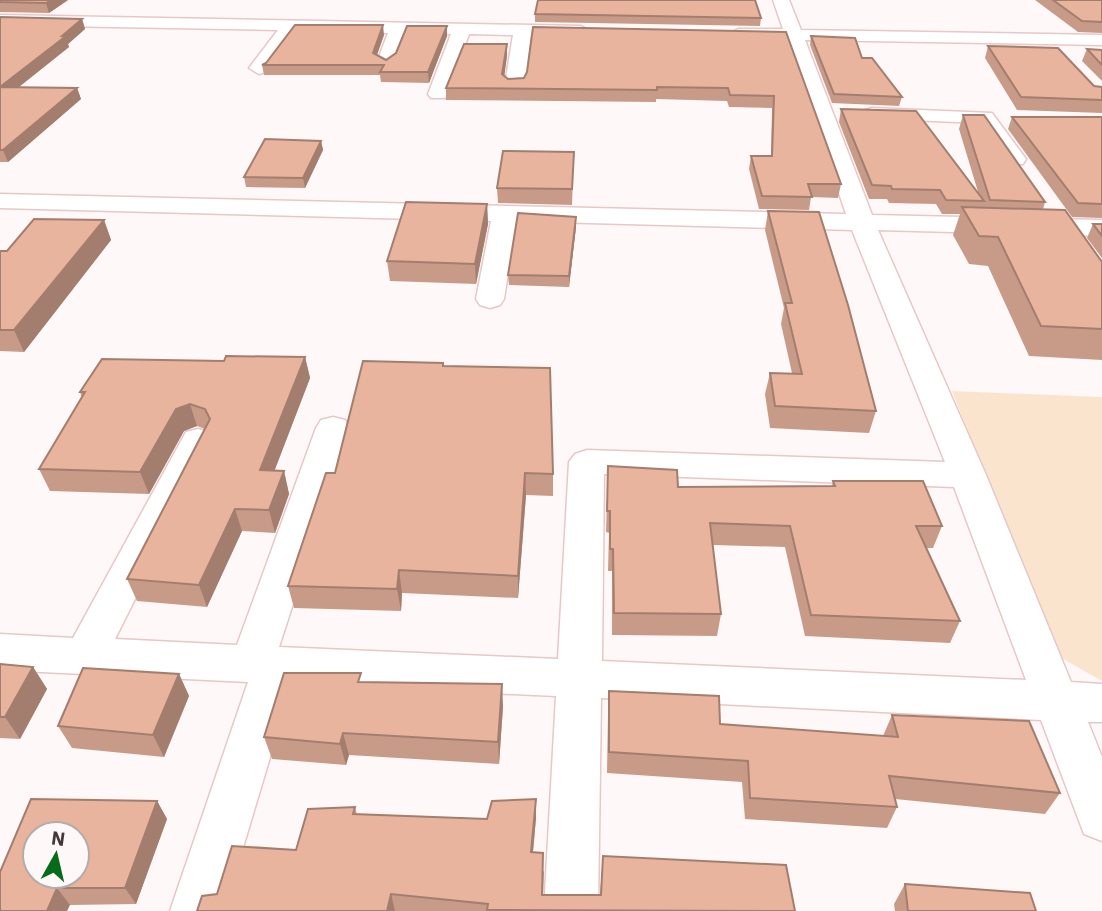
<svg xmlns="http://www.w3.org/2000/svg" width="1102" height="911" viewBox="0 0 1102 911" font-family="'IBM Plex Sans',sans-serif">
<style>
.green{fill:#fae4ce}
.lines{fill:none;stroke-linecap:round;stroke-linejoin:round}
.street-casing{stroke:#e8c7c7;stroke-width:3}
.street{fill:#fff;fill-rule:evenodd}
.wall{fill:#c89b88}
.shaded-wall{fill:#a37e6f}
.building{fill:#e9b49e;stroke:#a37e6f;stroke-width:2;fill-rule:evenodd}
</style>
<rect width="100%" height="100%" fill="#fff8f8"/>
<polygon class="green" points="952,391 1102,397 1102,681 1056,655"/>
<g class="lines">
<g class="street-casing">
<g id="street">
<path d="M773,0H789L801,30L1102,35V45L805,40L872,215L1102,220V236L878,230L986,475L1071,682L1102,684V722H1088L1102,757V841L1084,834L1041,720L601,698L598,911H544L556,696L292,684L224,911H170L248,682L0,670V634L73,638L186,432L198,429L210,432L215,440L115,639L237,645L316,428L321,420L333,417L345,420L350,428L279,647L558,659L569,462L575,454L587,450L945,462L852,230L516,221L504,299L500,305L490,308L480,305L476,299L491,221L0,208V194L846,214L787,40L738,39L729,34L738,29H783ZM604,474L954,487L1026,680L602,661Z"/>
<polygon points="0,15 581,26 590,31 581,36 531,35 525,84 522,88 508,88 505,84 513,35 469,34 448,94 445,98 431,98 428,94 451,34 406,33 395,62 386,68 377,62 388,33 295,31 266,72 259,74 249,68 278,30 0,25"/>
<polygon points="872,108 992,113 1026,159 1023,164 1007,164 979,123 865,118 861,114 865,110"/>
</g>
</g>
<use href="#street" class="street"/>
</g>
<g class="wall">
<polygon points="0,0 68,0 49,13 0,12"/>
<polygon points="1035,0 1102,0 1102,33 1078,32"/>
<polygon points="535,14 761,18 760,26 535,22"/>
<polygon points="0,17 82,19 85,29 68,44 69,47 19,87 77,88 81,99 8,162 0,162"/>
<polygon points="786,32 841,184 838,198 811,197 809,210 759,209 749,169 751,156 771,156 772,108 729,107 727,101 656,99 656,102 446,100 446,88 507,56 504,75 508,79 524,78"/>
<polygon points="384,35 377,55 386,60 447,36 429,83 381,82 380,75 264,75 262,65"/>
<polygon points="811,36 862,58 902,97 899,106 832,103 810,45"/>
<polygon points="988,46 1094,86 1102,87 1102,113 1017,110 985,58"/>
<polygon points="1087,49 1102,50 1102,81 1082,61"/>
<polygon points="841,109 979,195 959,129 963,115 1045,202 1043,209 1102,262 1102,360 1029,356 988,266 969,264 953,235 960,214 942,214 936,204 889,203 887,199 869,199 839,122"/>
<polygon points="1012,117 1102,117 1102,218 1072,217 1008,129"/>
<polygon points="321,141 323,150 305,188 246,187 244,177"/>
<polygon points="574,152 572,205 498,203 497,188"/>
<polygon points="487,204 488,224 476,284 390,281 387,261"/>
<polygon points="768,211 876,411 869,433 770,428 765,394 770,373 792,373 781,324 784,308 765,230"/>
<polygon points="104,220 111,240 24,352 0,351 0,251 7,251"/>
<polygon points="1093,224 1102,224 1102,258 1087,238"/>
<polygon points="576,227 569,287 509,285 508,275"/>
<polygon points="305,357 310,378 274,471 284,471 289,494 275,533 242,531 207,607 137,601 127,579 205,429 197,426 184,431 149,494 50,491 39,469 82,398 80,392 224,361"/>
<polygon points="443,366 553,474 553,496 526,495 518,598 402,593 401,611 294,608 288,586 335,473"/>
<polygon points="608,466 678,487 832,486 833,481 942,526 933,548 926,548 960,621 950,643 805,636 785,547 713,545 721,614 717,636 612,635 612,571 608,571 609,533 606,532"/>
<polygon points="0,664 33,667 47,689 20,739 0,738"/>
<polygon points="179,674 189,696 164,757 72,748 58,726"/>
<polygon points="362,682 503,706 499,764 349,755 346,765 272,759 264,737"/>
<polygon points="609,691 720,724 883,736 892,715 1060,793 1045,814 895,799 897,807 887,828 745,819 742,782 607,773 608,713"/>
<polygon points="157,801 167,819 136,904 70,905 0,911"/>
<polygon points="355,807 357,815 487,819 536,818 533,853 544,872 543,895 600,895 603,856 795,911 197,911 217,894 296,850"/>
<polygon points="905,884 1036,911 895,911 894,904"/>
</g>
<g class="shaded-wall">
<polygon points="51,0 68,0 49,13 46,3"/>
<polygon points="82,19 85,29 68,44 69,47 5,98 0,87"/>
<polygon points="383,25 384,35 374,63 373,53"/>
<polygon points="447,26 447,36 429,83 428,72"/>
<polygon points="507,44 507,56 503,86 502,74"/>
<polygon points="77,88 81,99 8,162 3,150"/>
<polygon points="321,141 323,150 305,188 303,178"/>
<polygon points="487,204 488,224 476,284 475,264"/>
<polygon points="576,217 576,227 569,287 569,276"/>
<polygon points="104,220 111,240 24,352 14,330"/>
<polygon points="305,357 310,378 266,493 260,470"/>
<polygon points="190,404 197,426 184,431 149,494 140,472 176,409"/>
<polygon points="284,471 289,494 275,533 269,510"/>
<polygon points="525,473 526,495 518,598 518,576"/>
<polygon points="235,509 242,531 207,607 199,585"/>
<polygon points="399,570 402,593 401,611 397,589"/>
<polygon points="33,667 47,689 20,739 5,717"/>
<polygon points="179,674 189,696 164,757 153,735"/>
<polygon points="502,684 503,706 499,764 498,742"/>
<polygon points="343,733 349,755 346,765 340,744"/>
<polygon points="536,799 536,818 531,871 531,852"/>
<polygon points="157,801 167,819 136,904 125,888"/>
<polygon points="57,888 70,905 67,911 47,911"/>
<polygon points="391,894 395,911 387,911"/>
</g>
<g class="building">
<polygon points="0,0 51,0 46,3 0,2"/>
<polygon points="538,0 755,0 761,18 535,14"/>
<polygon points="1053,0 1102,0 1102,22 1082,21"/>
<polygon points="0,17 82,19 62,36 66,36 0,87 77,88 3,150 0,150"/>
<polygon points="295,25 383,25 373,53 386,60 396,53 407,26 447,26 428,72 380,72 384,65 262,65 266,63"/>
<polygon points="533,27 786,32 841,184 808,184 812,197 762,196 751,156 772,156 774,96 730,95 728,88 657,87 657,90 446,88 464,44 507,44 502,74 508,79 524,78 527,72"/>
<polygon points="811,36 855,38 862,58 872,58 902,97 834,94"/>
<polygon points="988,46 1058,48 1094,86 1102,87 1102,100 1021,97"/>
<polygon points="1087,49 1102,50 1102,65"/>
<polygon points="841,109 916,111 984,201 946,200 940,190 892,189 891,186 872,185"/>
<polygon points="963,115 984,115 1045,202 990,200"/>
<polygon points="1012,117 1102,117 1102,204 1078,203"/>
<polygon points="265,139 321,141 303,178 244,177"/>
<polygon points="503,151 574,152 572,189 497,188"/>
<polygon points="406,202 487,204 475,264 387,261"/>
<polygon points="962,207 1065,210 1102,262 1102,329 1041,326 998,237 979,236"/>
<polygon points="768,211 819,212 848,305 876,411 775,406 770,373 802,374 785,303 792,303"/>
<polygon points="518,213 576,217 569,276 508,275"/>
<polygon points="34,219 104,220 14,330 0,330 0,251 7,251"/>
<polygon points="1093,224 1102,224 1102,236"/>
<polygon points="226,356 305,357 260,470 284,471 269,510 235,509 199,585 127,579 210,419 205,409 190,404 176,409 140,472 39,469 85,392 80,392 102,359 224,361"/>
<polygon points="363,361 443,363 443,366 550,368 553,474 525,473 518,576 399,570 397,589 288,586 326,473 335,473"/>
<polygon points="608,466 677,470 678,487 835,486 833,481 923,481 942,526 916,526 960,621 811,615 790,526 710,523 721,614 614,613 613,549 610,549 610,511 607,511"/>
<polygon points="0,664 33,667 5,717 0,717"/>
<polygon points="83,668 179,674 153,735 58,726"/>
<polygon points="284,673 361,673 358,682 502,684 498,742 343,733 340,744 264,737"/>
<polygon points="609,691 719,696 720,724 898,737 892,715 1029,721 1060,793 889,776 897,807 750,798 748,761 609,752"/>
<path d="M31,799L157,801L125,888H57L47,911H0V872ZM35,834H77V876H35Z"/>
<polygon points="536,799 531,852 543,853 542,895 601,895 603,856 786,865 795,911 487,910 488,904 391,894 387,911 197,911 202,896 217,894 232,846 296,850 308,809 355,807 353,814 487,819 492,801"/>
<polygon points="905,884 1030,893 1036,911 908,911"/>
</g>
<g transform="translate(56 855) rotate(8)"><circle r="33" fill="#fff8f8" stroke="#b4abab" stroke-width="2"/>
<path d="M0-5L12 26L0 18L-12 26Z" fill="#066c1a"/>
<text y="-10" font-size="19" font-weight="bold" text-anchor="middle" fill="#443737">N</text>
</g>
</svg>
